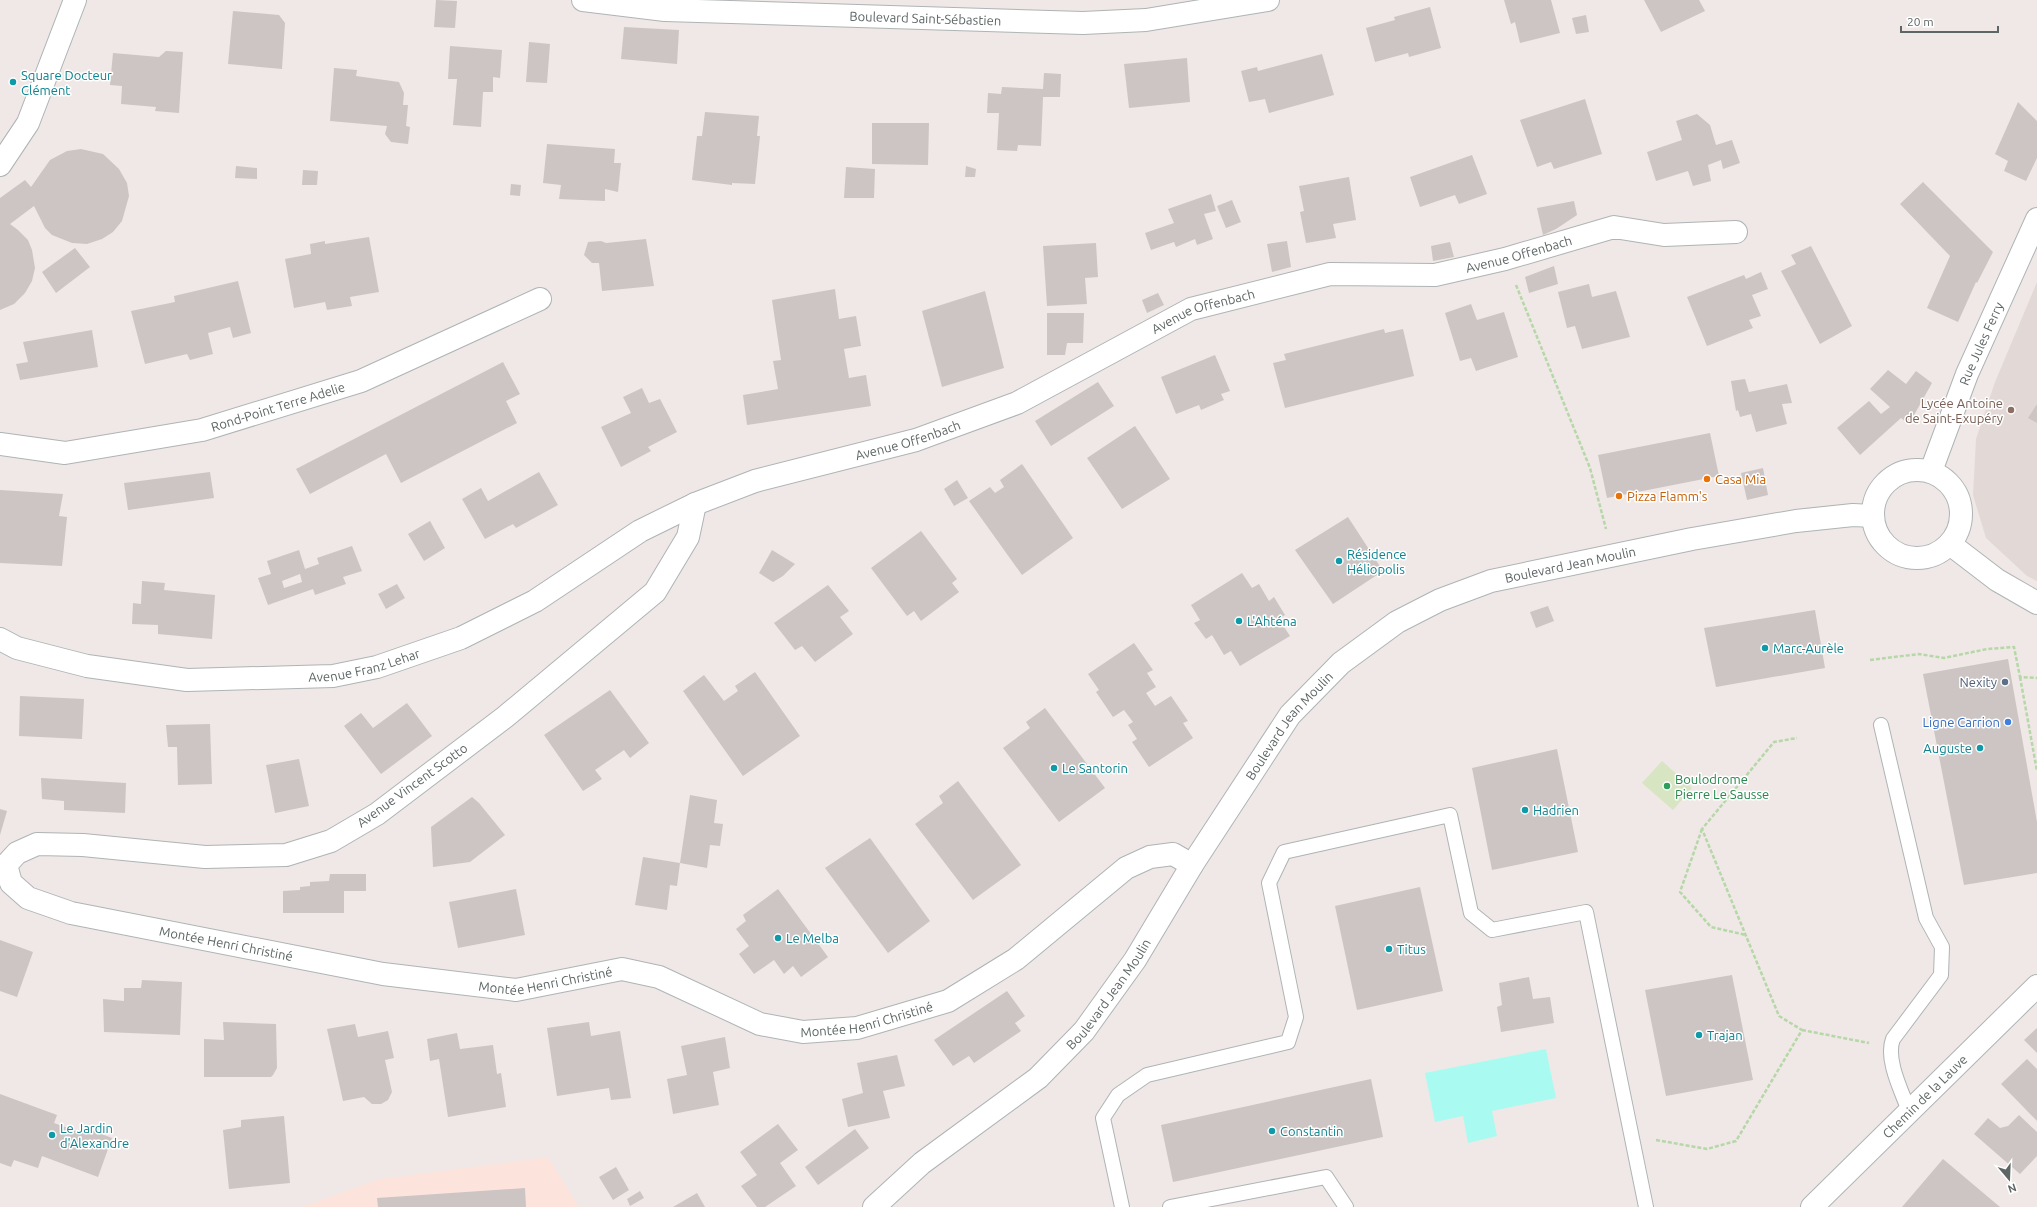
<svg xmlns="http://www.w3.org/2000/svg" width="2037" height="1207" viewBox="0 0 2037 1207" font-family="Ubuntu,sans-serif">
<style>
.commercial{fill:#fce4dd}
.education{fill:#e2d9d7}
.green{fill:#d7e5c3}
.water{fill:#a9fbf1}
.building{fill:#ccc5c4;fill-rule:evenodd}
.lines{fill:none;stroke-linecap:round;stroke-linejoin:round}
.service-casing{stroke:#aeb4b5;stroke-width:16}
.minor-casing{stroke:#aeb4b5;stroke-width:24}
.tertiary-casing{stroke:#aeb4b5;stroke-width:24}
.path{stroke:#b6d7a7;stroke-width:2.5;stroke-dasharray:4 2;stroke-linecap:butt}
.service{stroke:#fff;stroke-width:14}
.minor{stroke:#fff;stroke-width:22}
.tertiary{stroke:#fff;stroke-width:22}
.culture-dot{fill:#0f9aa8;stroke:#fff;stroke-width:1.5}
.education-dot{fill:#8d6e63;stroke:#fff;stroke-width:1.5}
.food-dot{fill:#e8710a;stroke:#fff;stroke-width:1.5}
.service-dot{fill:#5c6f8a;stroke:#fff;stroke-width:1.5}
.shop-dot{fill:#3f7fe0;stroke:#fff;stroke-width:1.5}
.leisure-dot{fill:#2e9e5b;stroke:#fff;stroke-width:1.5}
.labels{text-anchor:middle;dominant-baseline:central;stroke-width:3;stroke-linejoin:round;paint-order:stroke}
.street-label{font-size:13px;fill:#5d6565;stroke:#fff}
.culture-label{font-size:13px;fill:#0d838f;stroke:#fff;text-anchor:start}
.education-label{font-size:13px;fill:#785e54;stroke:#fff;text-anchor:end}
.food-label{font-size:13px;fill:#c56008;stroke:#fff;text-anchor:start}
.service-label{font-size:13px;fill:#4e5e75;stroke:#fff;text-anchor:end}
.shop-label{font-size:13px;fill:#366cbe;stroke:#fff;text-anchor:end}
.leisure-label{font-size:13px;fill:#27864d;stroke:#fff;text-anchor:start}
</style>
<rect width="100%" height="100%" fill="#efe8e6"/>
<polygon class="commercial" points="548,1157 579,1207 302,1207 379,1179"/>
<polygon class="education" points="2037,282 2037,581 2027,576 1986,538 1973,495 1976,439 1995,382"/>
<polygon class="green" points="1662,761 1692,788 1673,810 1642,783"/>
<polygon class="water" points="1546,1049 1556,1098 1492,1111 1497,1136 1468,1143 1463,1116 1435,1122 1425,1073"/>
<g class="building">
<polygon points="436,0 457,1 455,28 434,27"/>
<polygon points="1504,0 1551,0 1560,33 1520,43 1515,22 1511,24"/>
<polygon points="1644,0 1699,0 1705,11 1661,32"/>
<polygon points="1430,7 1441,48 1409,57 1408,53 1375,62 1366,28 1395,20 1394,17"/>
<polygon points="233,11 279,15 285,23 282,69 228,64"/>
<polygon points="1586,15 1589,32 1576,34 1572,18"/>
<polygon points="624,27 679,30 677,64 621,59"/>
<polygon points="529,42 550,44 547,83 526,82"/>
<polygon points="450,46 502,50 500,78 493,77 493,92 483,92 481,127 453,125 457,79 448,79"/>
<polygon points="166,51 183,52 179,113 155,111 156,107 121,104 122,86 110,85 113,53 159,57"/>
<polygon points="1322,54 1334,95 1269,113 1265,99 1249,102 1241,71 1257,67 1258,71"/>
<polygon points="1187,58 1190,102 1129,108 1124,64"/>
<polygon points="334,68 357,70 356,76 399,82 404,93 403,105 408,105 406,126 410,127 408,144 391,142 385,134 387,126 330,121"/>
<polygon points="1044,73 1061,74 1060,97 1043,97 1041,146 1018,145 1017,151 997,150 999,113 987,113 988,93 1001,94 1002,87 1043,89"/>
<polygon points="1585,99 1602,154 1554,169 1551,162 1537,167 1520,120"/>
<polygon points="2018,102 2037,121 2037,158 2026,181 2004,171 2008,161 1995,154"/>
<polygon points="705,112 759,116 757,136 760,136 755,184 732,183 732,185 692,180 697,136 702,136"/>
<polygon points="1697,114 1710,125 1716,145 1732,140 1740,163 1723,169 1721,160 1708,165 1711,181 1693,186 1688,171 1656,181 1647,152 1682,140 1676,121"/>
<polygon points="872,123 929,123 928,165 872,164"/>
<polygon points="547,144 615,149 614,163 621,163 618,192 605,189 605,201 559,199 561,185 543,183"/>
<polygon points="81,149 103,154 119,169 127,183 129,196 122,221 113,232 102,239 87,244 72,243 52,235 45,228 34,206 10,224 18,230 28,240 32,250 35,268 32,281 25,293 14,304 0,310 0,198 25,180 31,187 50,160 67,151"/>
<polygon points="1472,155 1487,194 1459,204 1455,195 1420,207 1410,177"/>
<polygon points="236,166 257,168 257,179 235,178"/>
<polygon points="966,166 976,169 975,177 965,177"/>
<polygon points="846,167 875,169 874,198 844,198"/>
<polygon points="303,170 318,171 317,185 302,185"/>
<polygon points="1349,177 1356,220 1333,224 1336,238 1306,243 1300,212 1304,211 1299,186"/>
<polygon points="1923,182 1993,252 1977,283 1976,282 1958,322 1927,308 1950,256 1900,204"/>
<polygon points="511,184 521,185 520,196 510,195"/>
<polygon points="1211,194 1216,211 1204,214 1213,239 1197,245 1195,239 1176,247 1174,242 1151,250 1145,233 1174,223 1168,209"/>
<polygon points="1232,200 1241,222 1226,228 1217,206"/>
<polygon points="1574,201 1577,215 1556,229 1543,235 1537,208"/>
<polygon points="369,237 379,292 350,297 352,306 327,310 325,302 294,308 285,259 311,254 310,244 325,241 325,244"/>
<polygon points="646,239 654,286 602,291 599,263 592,263 584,255 588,242 601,241 606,243"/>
<polygon points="1287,241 1291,267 1272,272 1267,244"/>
<polygon points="1450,242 1454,257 1433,261 1431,246"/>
<polygon points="1096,243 1098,277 1085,278 1087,304 1047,306 1043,246"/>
<polygon points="1811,246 1852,326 1820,344 1781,271 1796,264 1791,255"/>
<polygon points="75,248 90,267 56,293 42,272"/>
<polygon points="1554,266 1558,284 1529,293 1525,277"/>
<polygon points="1761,272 1768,289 1752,295 1761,316 1749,320 1753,328 1707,346 1687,297 1744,275 1746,279"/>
<polygon points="238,281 251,333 233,338 230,327 208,333 213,354 190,360 187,354 145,364 131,311 175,302 174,296"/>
<polygon points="1589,284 1592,297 1616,291 1630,337 1582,349 1575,326 1567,328 1558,292"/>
<polygon points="835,289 839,319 856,316 861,346 844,349 849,378 866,375 871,406 747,425 743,395 778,389 773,361 781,360 772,300"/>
<polygon points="985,291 1004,368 942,387 922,311"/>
<polygon points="1158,293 1164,305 1147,313 1142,300"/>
<polygon points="1471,304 1477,320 1504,312 1518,357 1476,371 1471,358 1460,361 1445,313"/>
<polygon points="1047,313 1084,313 1083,343 1067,343 1065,355 1047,355"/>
<polygon points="1384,329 1385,333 1403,329 1414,376 1285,408 1273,363 1286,360 1284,354"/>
<polygon points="92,330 98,367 20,380 16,364 28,362 23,342"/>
<polygon points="1215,355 1230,391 1221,394 1224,400 1201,410 1199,405 1176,414 1161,377"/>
<polygon points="503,362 520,394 506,401 517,423 401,483 386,454 310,494 296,469"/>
<polygon points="1888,370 1906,384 1916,371 1932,383 1909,424 1901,418 1860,455 1837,428 1869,401 1881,414 1890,407 1870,389"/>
<polygon points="1745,379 1749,392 1787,384 1792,403 1782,404 1787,424 1756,432 1751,414 1740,417 1738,410 1736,411 1731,381"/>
<polygon points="1098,382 1114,406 1051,446 1035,421"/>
<polygon points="642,388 649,403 660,399 677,432 648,447 651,451 621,467 601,427 631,413 623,397"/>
<polygon points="2037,404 2037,423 2028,418"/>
<polygon points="1135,426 1170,479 1122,509 1087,458"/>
<polygon points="1710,433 1719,476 1607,498 1598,455"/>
<polygon points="1022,464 1073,538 1022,575 969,501 990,487 995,493 1004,487 1000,480"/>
<polygon points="1763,468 1768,495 1747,500 1741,473"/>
<polygon points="210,472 214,498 128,510 124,483"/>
<polygon points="539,472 558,505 516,528 513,524 485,539 462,499 481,488 488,501"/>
<polygon points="957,480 968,498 954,506 944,489"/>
<polygon points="0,490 63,494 59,516 67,517 62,566 0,563"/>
<polygon points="1348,517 1383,571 1333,604 1295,550"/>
<polygon points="430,521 445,548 424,561 408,534"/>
<polygon points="921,531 957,579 952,583 959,592 921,621 914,611 907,616 871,568"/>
<path d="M352,546L362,571L343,577L346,584L315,595L313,589L268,605L258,578L271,574L267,561L299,550L305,569L319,564L317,558ZM300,574L302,582L284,588L282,581Z"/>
<polygon points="772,550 795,564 783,576 773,582 759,573"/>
<polygon points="1242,573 1252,588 1259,584 1269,601 1274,597 1285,615 1279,619 1290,636 1240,666 1231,651 1224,655 1212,635 1206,639 1194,623 1200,620 1191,605"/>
<polygon points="142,581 165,583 164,590 215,595 212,639 158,634 158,625 132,624 133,603 141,604"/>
<polygon points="397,584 405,598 386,609 378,594"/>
<polygon points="828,585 849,611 840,617 853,634 815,662 802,646 795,650 774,623"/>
<polygon points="1548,606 1554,621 1536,628 1530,612"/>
<polygon points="1815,610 1825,668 1716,687 1704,628"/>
<polygon points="1134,643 1153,670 1147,673 1156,687 1146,693 1155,706 1171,696 1188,721 1183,723 1193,738 1149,767 1132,742 1137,739 1128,725 1133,722 1124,710 1113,717 1096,692 1099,690 1088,674"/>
<polygon points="2008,659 2037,822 2037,873 1964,885 1923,674"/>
<polygon points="755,672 800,736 743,776 683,691 704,675 724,701 738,691 735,686"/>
<polygon points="610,690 649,743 630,758 624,750 595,770 602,779 583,791 544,735"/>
<polygon points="20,696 84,699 82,739 19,736"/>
<polygon points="407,703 432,736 381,774 344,726 361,713 373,728"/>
<polygon points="1045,708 1105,788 1059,822 1003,748 1030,728 1026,722"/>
<polygon points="210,724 212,784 178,785 177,747 168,747 166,725"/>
<polygon points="1557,749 1578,852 1492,870 1472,768"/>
<polygon points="299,759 309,806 275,813 266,765"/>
<polygon points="41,778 126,783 125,813 64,810 64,801 42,799"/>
<polygon points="958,781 1021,865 973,900 915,824 943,803 939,796"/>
<polygon points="690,795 717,800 714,823 723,824 720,846 710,845 707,868 680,863"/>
<polygon points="472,797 479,803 505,835 470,862 433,867 431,827"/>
<polygon points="0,809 7,811 0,835"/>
<polygon points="870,838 930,921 888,953 825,868"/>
<polygon points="643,857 680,863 677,886 670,885 667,910 635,905"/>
<polygon points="330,874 366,874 366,891 344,891 344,913 283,913 283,891 300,890 300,887 310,886 310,882 329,881"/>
<polygon points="1420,887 1443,991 1357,1010 1335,906"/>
<polygon points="516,889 525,935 458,948 449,902"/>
<polygon points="778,889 828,957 801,977 793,966 784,974 774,960 754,974 739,954 749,946 736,929 746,921 743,915"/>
<polygon points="0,940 33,952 17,997 0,991"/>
<polygon points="1732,975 1753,1080 1666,1096 1645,990"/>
<polygon points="1529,977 1533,999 1550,997 1554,1023 1501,1032 1497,1007 1502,1005 1499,983"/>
<polygon points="142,980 182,982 180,1035 104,1032 103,999 124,1001 124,988 141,988"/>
<polygon points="1007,991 1025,1016 1015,1023 1021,1031 974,1063 969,1056 953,1066 934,1040"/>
<polygon points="223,1022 276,1024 277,1068 273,1075 271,1077 204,1077 204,1039 224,1040"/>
<polygon points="589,1022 591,1036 620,1031 631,1098 611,1100 609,1088 557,1096 547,1028"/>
<polygon points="355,1024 358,1037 388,1031 394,1058 385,1060 392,1092 388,1100 381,1104 372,1104 364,1097 343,1101 327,1029"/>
<polygon points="2037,1028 2037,1053 2024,1040"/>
<polygon points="457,1033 460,1049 493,1045 497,1074 501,1073 506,1107 448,1117 439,1059 430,1061 427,1039"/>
<polygon points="725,1037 730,1068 713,1072 719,1105 673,1114 667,1079 687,1075 681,1046"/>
<polygon points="897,1055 905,1086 883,1091 890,1118 848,1127 842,1099 863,1093 857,1063"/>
<polygon points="2027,1059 2037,1069 2037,1121 2001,1084"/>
<polygon points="1371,1079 1383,1137 1173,1182 1161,1125"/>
<polygon points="0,1094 57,1115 54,1123 79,1132 81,1126 112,1138 98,1177 42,1156 38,1168 14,1160 11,1167 0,1163"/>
<polygon points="2019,1115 2037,1132 2037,1156 2020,1174 1974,1134 1988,1118 2000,1128 2008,1126"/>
<polygon points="284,1116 290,1183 229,1189 223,1130 241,1127 241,1120"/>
<polygon points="778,1124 798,1150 780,1163 796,1186 765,1207 757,1207 741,1186 757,1175 740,1152"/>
<polygon points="855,1129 869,1148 818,1185 805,1167"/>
<polygon points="1943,1159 2000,1207 1902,1207"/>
<polygon points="616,1167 629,1190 613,1200 599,1177"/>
<polygon points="525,1188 526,1207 378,1207 377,1198"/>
<polygon points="640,1191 644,1198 630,1206 627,1199"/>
<polygon points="697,1193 705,1207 673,1207"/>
</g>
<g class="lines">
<g class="service-casing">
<g id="service">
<path d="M1881,725L1926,918L1942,947L1941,975L1893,1039C1885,1059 1902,1092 1909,1111"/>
<polyline points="1122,1207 1103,1118 1118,1095 1147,1075 1288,1042 1296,1017 1269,883 1284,852 1450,815 1471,913 1492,930 1586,912 1646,1207"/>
<polyline points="1170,1207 1326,1177 1346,1207"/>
</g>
</g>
<g class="minor-casing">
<g id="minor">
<path id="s1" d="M583,0L665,10L1083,23L1146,20L1268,0"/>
<polyline points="0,165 28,123 75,0"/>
<path id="s2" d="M0,444L65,453L202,430L361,381L540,299"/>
<path id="s3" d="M1931,471L1967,374L2037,219"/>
<path id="s4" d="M695,504L688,537L655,592L505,717L377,814L331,841L286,855L205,857L83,845L37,844L17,853L6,865L11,883L28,898L71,913L383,974L516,990L622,969L659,977L760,1024L803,1032L857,1028L948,1001L1016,959L1126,868L1150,857L1173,854L1192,865"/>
<path id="s5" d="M0,639L17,648L87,666L187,680L333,676L377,667L461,638L535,601L640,531L695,504L755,481L916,440L1017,403L1191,309L1330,274L1435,275L1505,259L1614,227L1664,235L1736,232"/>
<path id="s6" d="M1812,1207L2037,986"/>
</g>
</g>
<g class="tertiary-casing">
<g id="tertiary">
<circle cx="1917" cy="514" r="44"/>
<polyline points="1950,544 1997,580 2037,603"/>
<path id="s7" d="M874,1207L922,1163L1038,1078L1084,1031L1135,960L1192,865L1290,715L1341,663L1397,622L1440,600L1491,581L1692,539L1796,521L1853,515L1873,516"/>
</g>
</g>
<g class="path">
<polyline points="1516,285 1590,468 1606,529"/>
<polyline points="1870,660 1919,654 1944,658 1987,649 2014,647 2020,677 2037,678"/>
<polyline points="2020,677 2037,771"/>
<polyline points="1702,829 1680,892 1711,927 1746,935"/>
<polyline points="1802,1030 1869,1043"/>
<polyline points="1656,1140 1707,1149 1736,1141 1802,1030 1779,1016 1702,829 1774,742 1797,738"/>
</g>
<use href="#service" class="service"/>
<use href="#minor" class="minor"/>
<use href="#tertiary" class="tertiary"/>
</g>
<g class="culture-dot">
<circle cx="13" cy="82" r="4"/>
<circle cx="1339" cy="561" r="4"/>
<circle cx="1239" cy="621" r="4"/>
<circle cx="1765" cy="648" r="4"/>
<circle cx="1980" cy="748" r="4"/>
<circle cx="1054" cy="768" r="4"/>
<circle cx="1525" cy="810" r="4"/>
<circle cx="778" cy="938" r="4"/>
<circle cx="1389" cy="949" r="4"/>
<circle cx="1699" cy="1035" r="4"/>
<circle cx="1272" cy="1131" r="4"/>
<circle cx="52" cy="1135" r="4"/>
</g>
<circle class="education-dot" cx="2011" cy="410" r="4"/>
<g class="food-dot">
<circle cx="1707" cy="479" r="4"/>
<circle cx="1619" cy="496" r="4"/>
</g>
<circle class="service-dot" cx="2005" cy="682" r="4"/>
<circle class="shop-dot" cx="2008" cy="722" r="4"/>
<circle class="leisure-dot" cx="1667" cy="786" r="4"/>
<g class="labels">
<g class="street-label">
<text stroke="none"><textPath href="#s1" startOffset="343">Boulevard Saint-Sébastien</textPath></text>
<text stroke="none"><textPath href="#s5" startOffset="1613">Avenue Offenbach</textPath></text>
<text stroke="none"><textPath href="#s5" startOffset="1289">Avenue Offenbach</textPath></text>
<text stroke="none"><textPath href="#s3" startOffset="137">Rue Jules Ferry</textPath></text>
<text stroke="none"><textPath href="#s2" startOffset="284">Rond-Point Terre Adelie</textPath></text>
<text stroke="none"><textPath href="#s5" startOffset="965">Avenue Offenbach</textPath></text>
<text stroke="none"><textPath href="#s7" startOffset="978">Boulevard Jean Moulin</textPath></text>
<text stroke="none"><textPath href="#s5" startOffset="371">Avenue Franz Lehar</textPath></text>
<text stroke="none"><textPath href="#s7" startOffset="643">Boulevard Jean Moulin</textPath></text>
<text transform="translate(412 785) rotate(-36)">Avenue Vincent Scotto</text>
<text stroke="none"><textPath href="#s4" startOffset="1087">Montée Henri Christiné</textPath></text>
<text stroke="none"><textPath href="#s4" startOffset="1411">Montée Henri Christiné</textPath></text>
<text stroke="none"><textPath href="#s7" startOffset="319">Boulevard Jean Moulin</textPath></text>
<text stroke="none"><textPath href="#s4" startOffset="1747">Montée Henri Christiné</textPath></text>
<text stroke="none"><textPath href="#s6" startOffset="158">Chemin de la Lauve</textPath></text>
</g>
<g class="culture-label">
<text x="21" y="75">Square Docteur<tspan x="21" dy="15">Clément</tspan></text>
<text x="1347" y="554">Résidence<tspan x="1347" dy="15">Héliopolis</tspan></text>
<text x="1247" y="621">L'Ahténa</text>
<text x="1773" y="648">Marc-Aurèle</text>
<text x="1972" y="748" text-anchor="end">Auguste</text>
<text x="1062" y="768">Le Santorin</text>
<text x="1533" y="810">Hadrien</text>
<text x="786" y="938">Le Melba</text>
<text x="1397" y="949">Titus</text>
<text x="1707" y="1035">Trajan</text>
<text x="60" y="1128">Le Jardin<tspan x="60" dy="15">d'Alexandre</tspan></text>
<text x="1280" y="1131">Constantin</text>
</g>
<g class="education-label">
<text x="2003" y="403">Lycée Antoine<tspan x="2003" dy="15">de Saint-Exupéry</tspan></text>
</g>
<g class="food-label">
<text x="1715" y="479">Casa Mia</text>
<text x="1627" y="496">Pizza Flamm's</text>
</g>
<g class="service-label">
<text x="1997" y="682">Nexity</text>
</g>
<g class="shop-label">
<text x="2000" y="722">Ligne Carrion</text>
</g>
<g class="leisure-label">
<text x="1675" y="779">Boulodrome<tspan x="1675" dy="15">Pierre Le Sausse</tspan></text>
</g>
</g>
<g transform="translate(2009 1179) rotate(161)" stroke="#ffffff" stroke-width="3" paint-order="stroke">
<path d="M0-3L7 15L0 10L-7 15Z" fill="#5d6565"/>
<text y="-6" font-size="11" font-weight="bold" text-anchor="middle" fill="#5d6565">N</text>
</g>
<path d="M1901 26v6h97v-6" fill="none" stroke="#5d6565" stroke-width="2"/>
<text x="1907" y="26" font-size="12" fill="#5d6565" stroke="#ffffff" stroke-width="3" paint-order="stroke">20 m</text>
</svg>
